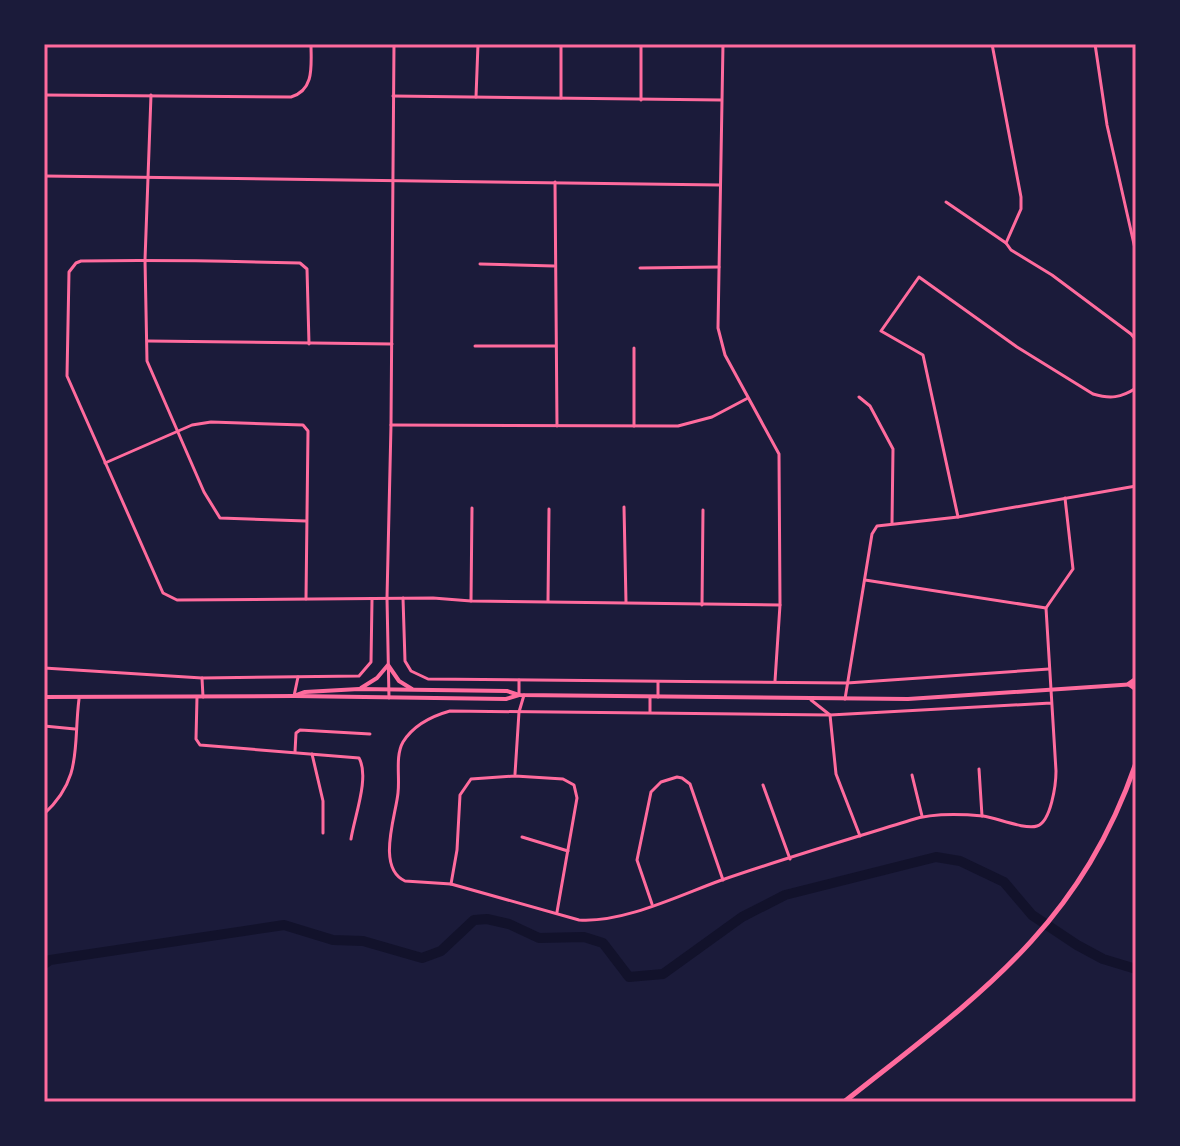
<svg xmlns="http://www.w3.org/2000/svg" width="1180" height="1146" viewBox="0 0 1180 1146" font-family="'Roboto Condensed',sans-serif">
<style>
.lines{fill:none;stroke-linecap:round;stroke-linejoin:round}
.river{stroke:#12122b;stroke-width:10}
.minor{stroke:#ff6b9d;stroke-width:3}
.secondary{stroke:#ff6b9d;stroke-width:4}
.primary{stroke:#ff6b9d;stroke-width:5}
.neatline{fill:none;stroke:#ff6b9d;stroke-width:3}
</style>
<rect width="100%" height="100%" fill="#1b1b3a"/>
<g class="lines">
<polyline class="river" points="44,964 50,960 284,925 333,940 363,941 422,958 441,951 474,920 487,919 509,924 539,938 584,937 603,943 629,977 663,974 742,917 785,895 936,857 960,861 1004,882 1032,915 1077,945 1103,959 1136,969"/>
<g class="minor">
<polyline points="641,44 641,100"/>
<polyline points="723,44 718,328 725,355 779,454 780,605 775,681"/>
<polyline points="992,44 1021,197 1021,209 1006,243 1011,250 1052,275 1131,334 1136,340"/>
<polyline points="1095,44 1107,125 1136,253"/>
<path d="M44,95L291,97C315,90 311,65 311,44"/>
<polyline points="151,95 145,260 147,361 204,492 220,518 306,521"/>
<polyline points="393,96 721,100"/>
<polyline points="476,97 478,44"/>
<polyline points="561,98 561,44"/>
<polyline points="44,176 720,185"/>
<polyline points="555,182 557,426"/>
<polyline points="946,202 1006,243"/>
<polyline points="480,264 554,266"/>
<polyline points="640,268 719,267"/>
<polyline points="148,341 392,344"/>
<path d="M309,344L307,269L300,263C227,261 154,260 81,261L76,263L69,272L67,376L163,593L177,600L433,598L471,601L780,605"/>
<polyline points="475,346 555,346"/>
<polyline points="634,348 634,426"/>
<polyline points="859,397 870,406 893,449 892,523"/>
<polyline points="391,425 678,426 712,417 748,398"/>
<polyline points="105,463 192,425 211,422 303,425 308,431 306,599"/>
<polyline points="624,507 626,602"/>
<path d="M958,517L923,355L881,331L919,277L1017,347L1093,394C1110,399 1121,398 1136,388"/>
<polyline points="865,580 1046,608"/>
<polyline points="403,598 405,661 411,671 428,679 847,683 1049,669"/>
<polyline points="471,601 472,508"/>
<polyline points="548,601 549,509"/>
<polyline points="702,605 703,510"/>
<polyline points="44,668 202,678 359,676 371,662 372,600"/>
<polyline points="202,678 203,697"/>
<polyline points="519,695 519,680"/>
<polyline points="294,696 298,677"/>
<path d="M197,697L196,739L200,745L359,758C370,777 354,818 351,839"/>
<polyline points="658,697 658,682"/>
<polyline points="389,698 387,598 391,425 394,44"/>
<polyline points="845,699 872,534 877,526 958,517 1136,486"/>
<polyline points="811,700 830,715 836,774 860,836"/>
<path d="M1051,703L830,715L450,711C432,716 413,726 403,742C395,756 400,777 398,793C396,815 376,868 405,881L451,884L579,920C623,923 678,896 719,881C782,859 847,840 911,820C932,813 961,814 983,816C997,818 1025,830 1037,826C1051,822 1056,784 1056,771L1046,608L1073,569L1065,498"/>
<polyline points="650,712 650,697"/>
<polyline points="44,726 75,729"/>
<polyline points="295,752 296,733 300,730 370,734"/>
<polyline points="312,754 323,801 323,833"/>
<polyline points="979,769 982,816"/>
<polyline points="515,774 519,712 524,695"/>
<polyline points="912,775 922,816"/>
<polyline points="763,785 790,859"/>
<path d="M44,814C83,778 73,747 79,699"/>
<polyline points="522,837 568,851"/>
<polyline points="451,884 457,850 460,795 471,779 515,776 563,779 574,785 577,798 557,912"/>
<polyline points="652,904 637,860 651,792 661,782 677,777 682,778 690,784 723,880"/>
</g>
<g class="secondary">
<polyline points="361,688 377,678 388,665 399,681 412,689"/>
<polyline points="294,696 305,692 359,689 507,691 519,695 908,699 1136,684"/>
<polyline points="44,697 294,696 506,699 519,695"/>
</g>
<g class="primary">
<polyline points="1136,679 1129,684 1136,689"/>
<path d="M844,1102C975,998 1078,930 1136,763"/>
</g>
</g>
<rect width="1180" height="1146" fill="none" stroke="#1b1b3a" stroke-width="92"/>
<rect x="46" y="46" width="1088" height="1054" class="neatline"/>
</svg>
